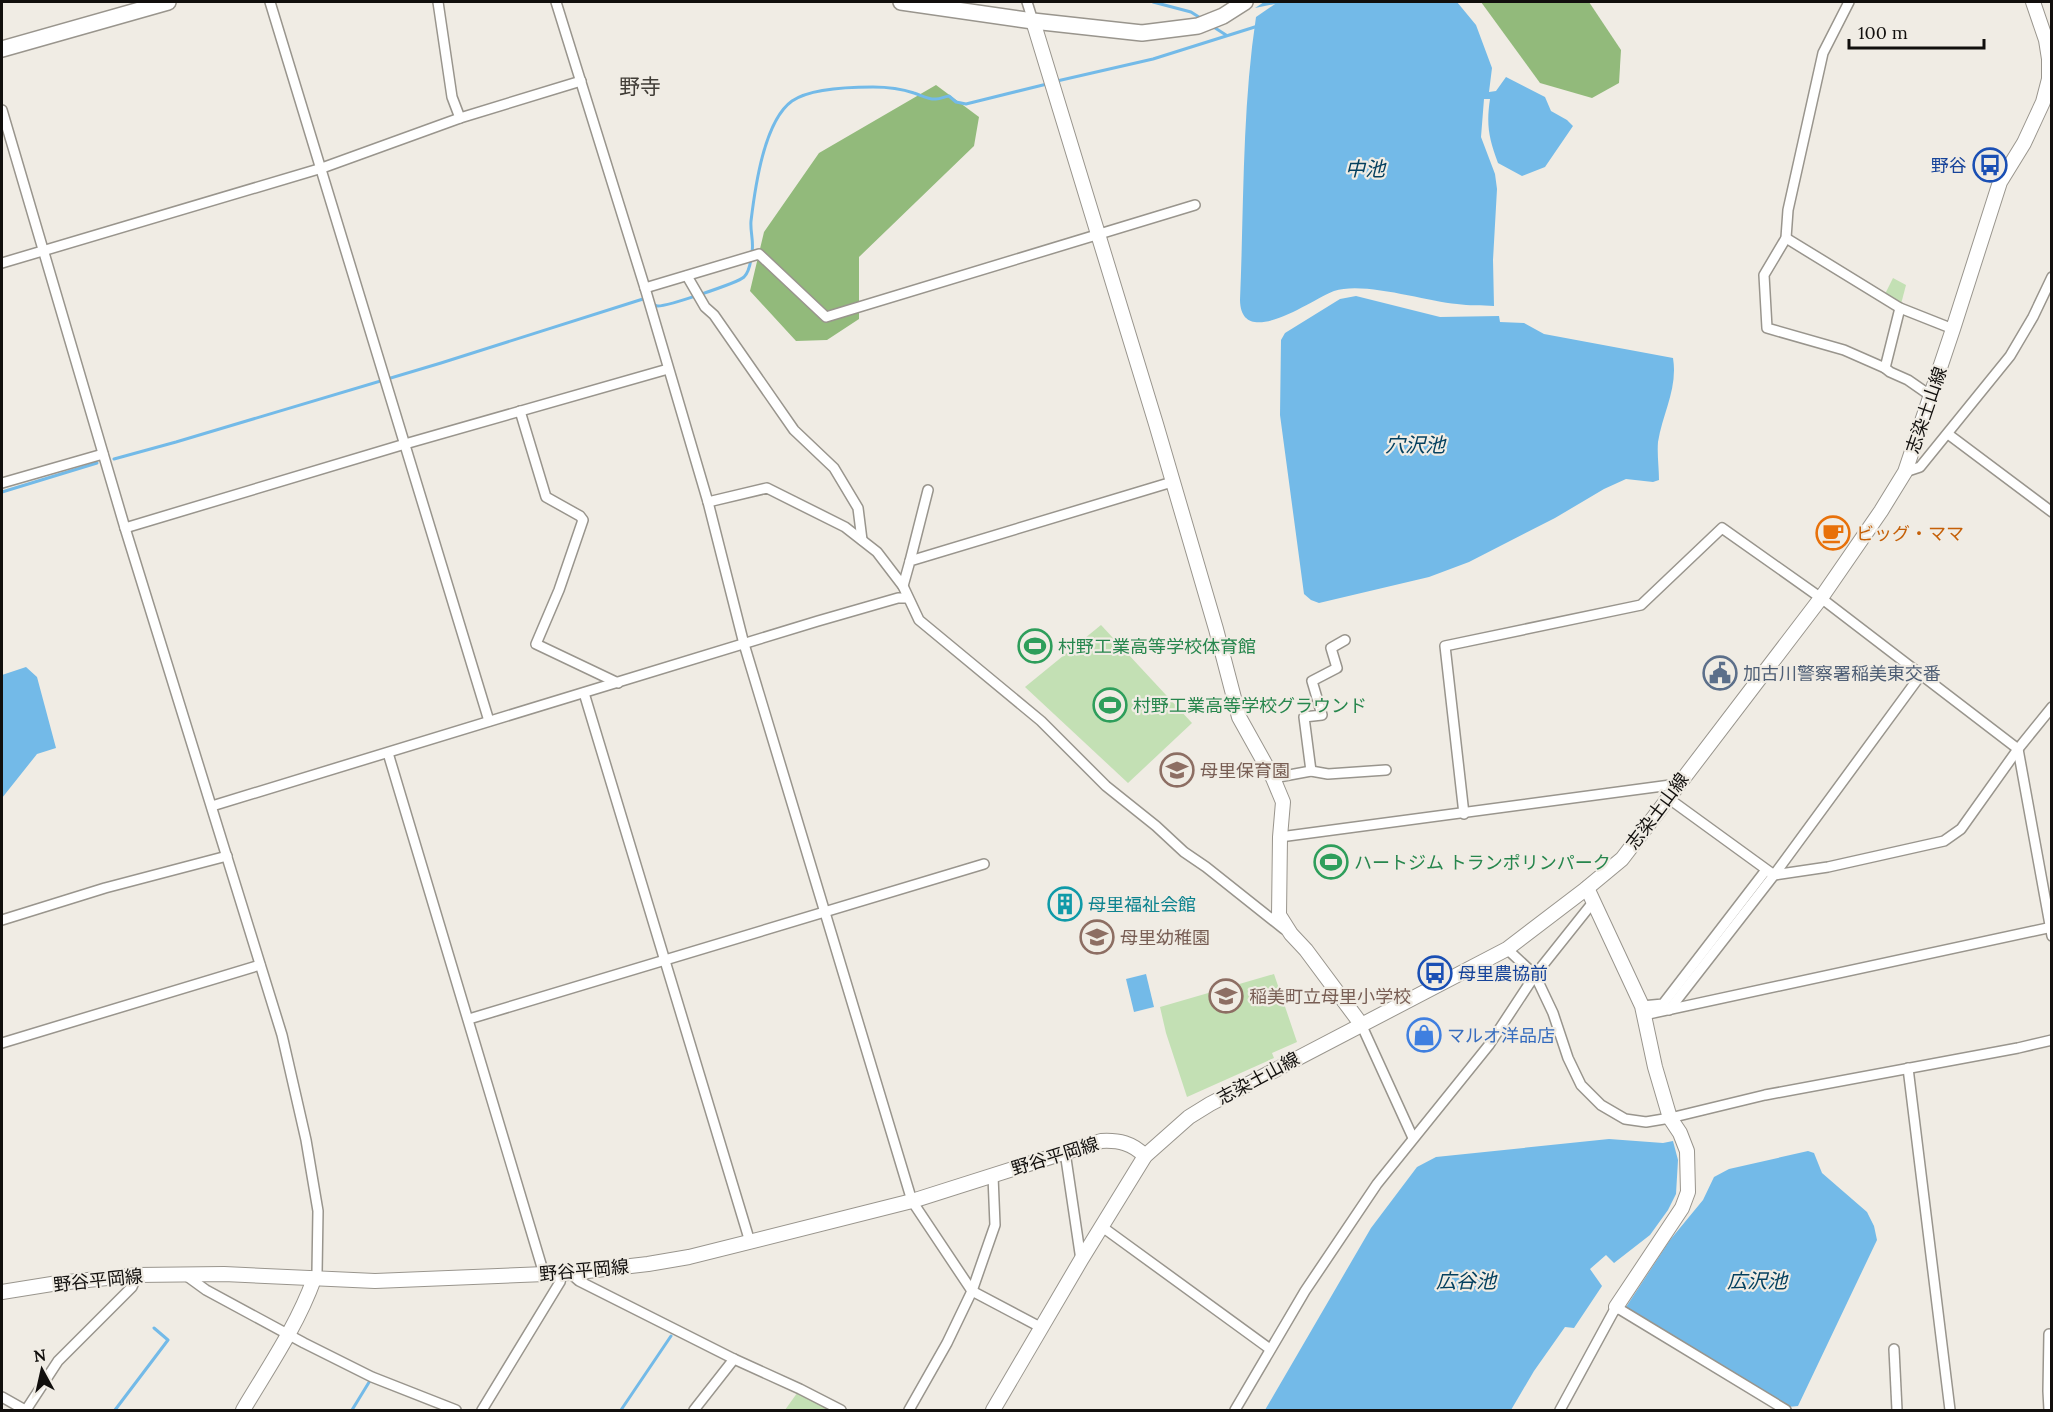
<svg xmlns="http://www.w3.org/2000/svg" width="2053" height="1412" viewBox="0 0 2053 1412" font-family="Lora,'Noto Sans JP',serif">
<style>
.green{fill:#c3e0b4}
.forest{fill:#92ba7b}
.water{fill:#73bae8}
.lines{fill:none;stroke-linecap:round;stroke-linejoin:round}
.stream{stroke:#73bae8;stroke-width:3}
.street-casing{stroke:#99958d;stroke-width:12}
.secondary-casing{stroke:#99958d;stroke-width:16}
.primary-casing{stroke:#99958d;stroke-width:18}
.street{stroke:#fff;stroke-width:9}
.secondary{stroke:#fff;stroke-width:14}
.primary{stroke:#fff;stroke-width:15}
.labels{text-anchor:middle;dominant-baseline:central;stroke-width:4.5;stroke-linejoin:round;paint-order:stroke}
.transit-label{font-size:18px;fill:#164399;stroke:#f0ece4;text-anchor:end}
.street-label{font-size:18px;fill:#110f0d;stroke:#f0ece4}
.food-label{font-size:18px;fill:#c56008;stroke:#f0ece4;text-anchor:start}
.leisure-label{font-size:18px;fill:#27864d;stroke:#f0ece4;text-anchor:start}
.service-label{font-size:18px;fill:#4e5e75;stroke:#f0ece4;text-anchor:start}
.education-label{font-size:18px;fill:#785e54;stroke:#f0ece4;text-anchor:start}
.culture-label{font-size:18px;fill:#0d838f;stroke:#f0ece4;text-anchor:start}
.shop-label{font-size:18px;fill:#366cbe;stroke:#f0ece4;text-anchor:start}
.water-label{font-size:20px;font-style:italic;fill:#04405f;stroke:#f0ece4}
.quarter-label{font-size:21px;fill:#403c36;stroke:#f0ece4}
</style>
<rect width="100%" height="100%" fill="#f0ece4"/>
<g class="green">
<polygon points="1893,278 1906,285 1900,308 1883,298"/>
<polygon points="1101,625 1192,723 1128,783 1025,687"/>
<polygon points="1274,974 1297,1042 1272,1053 1274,1058 1187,1097 1166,1033 1160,1007"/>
<polygon points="800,1389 841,1410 785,1410"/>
</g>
<g class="forest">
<polygon points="1481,2 1589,2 1621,50 1619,83 1592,98 1540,83"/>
<polygon points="936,85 979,117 974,146 859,257 859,319 827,340 796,341 750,291 764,232 819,153"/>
</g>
<g class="water">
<path d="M1264,2H1457L1476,25L1492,68L1489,92L1496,91L1506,77L1545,97L1551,111L1567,120L1573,126L1545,167L1522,176L1498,163C1489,139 1486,125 1490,99H1484L1481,137L1495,174L1497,189L1493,260L1494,306C1482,305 1469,306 1457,304C1424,301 1364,281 1334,291C1314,298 1241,352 1240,300C1244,206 1242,110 1256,17L1275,4L1255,8Z"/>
<path d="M1356,296L1440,317L1499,316L1500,322L1524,323L1544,334L1673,358C1678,388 1663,412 1658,442C1657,454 1659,468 1659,480L1653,482L1626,479L1604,489L1555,518L1469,562L1429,577L1319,603L1311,600L1304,594L1280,415L1281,340L1285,333L1340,299Z"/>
<polygon points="26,667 37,677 56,748 37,754 2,798 2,675"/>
<polygon points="1146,974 1154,1007 1134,1012 1126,979"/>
<polygon points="1609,1139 1663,1143 1673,1141 1678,1160 1676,1194 1668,1210 1650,1235 1614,1263 1606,1255 1590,1269 1602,1286 1574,1328 1565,1327 1534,1371 1511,1410 1265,1410 1371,1228 1417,1167 1436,1157"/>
<polygon points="1808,1151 1814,1153 1822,1173 1867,1212 1874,1226 1877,1240 1798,1406 1788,1407 1626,1307 1670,1240 1703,1200 1714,1177 1729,1169"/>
</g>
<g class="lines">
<g class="stream">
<polyline points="1153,2 1191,12 1202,19"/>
<polyline points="1212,26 1226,35"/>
<polyline points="1057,81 1153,59 1258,26"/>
<path d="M752,252C754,242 750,231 751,221C755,188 764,121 792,101C811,88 850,87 873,87C886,87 902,89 914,93C921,95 929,100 936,99C941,99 943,97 949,96L956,102L966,104L1047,84"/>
<path d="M652,304C654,304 655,305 657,306C666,307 737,283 744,277C749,272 750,265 751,259"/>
<polyline points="114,459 176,442 441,363 643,299 647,301"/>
<polyline points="2,492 97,463"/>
<polyline points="115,1410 168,1340 154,1328"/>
<polyline points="352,1410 371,1379"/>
<polyline points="621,1410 671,1336"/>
</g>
<g class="street-casing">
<g id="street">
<polyline points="270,2 489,721"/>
<polyline points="438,2 452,97 460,118"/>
<polyline points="556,2 645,288 708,502 744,644 912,1201 972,1291 1042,1328"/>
<polyline points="1027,2 1033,21"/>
<polyline points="1849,2 1823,53 1788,210 1786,238 1764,275 1767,328 1844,350 1885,368"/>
<polyline points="2,110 125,528 282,1035 306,1140 318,1211 317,1273 314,1279"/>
<polyline points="1786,238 1900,308 1953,329"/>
<polyline points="2,263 322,168 460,118 581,81"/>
<polyline points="687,276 705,307 714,315 794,430 834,468 858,508 862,540"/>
<polyline points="645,288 759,254 826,317 1195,205"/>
<polyline points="1900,308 1885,368 1890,372 1908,380 1931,396"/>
<polyline points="520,411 546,497 580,516 583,520 559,590 536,644 618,683"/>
<polyline points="1948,434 2052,512"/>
<polyline points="1905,472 1920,467 2010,356 2033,317 2052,277"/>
<polyline points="2,483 103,454"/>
<polyline points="708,502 767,488 845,527 877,552 903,586 919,620 1041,721 1106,786 1156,826 1184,852 1206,867 1284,929"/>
<polyline points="125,528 405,444 668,369"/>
<polyline points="910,561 928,490"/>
<polyline points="903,586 910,561 1172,482"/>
<polyline points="584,693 750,1242"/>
<polyline points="388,753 544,1274"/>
<polyline points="1311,771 1304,717 1322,715 1312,681 1337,668 1331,648 1345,640"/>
<polyline points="1273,778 1311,771 1328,774 1386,770"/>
<polyline points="1668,798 1774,875 1828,867 1944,841 1961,829 2018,749 2052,707"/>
<polyline points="212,806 818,621 898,598 908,598"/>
<polyline points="1464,814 1445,646 1641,605 1722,528 1821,598 2018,749 2052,936"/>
<polyline points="1280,837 1678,784"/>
<polyline points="2,920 105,888 227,856"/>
<polyline points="1507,949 1535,975 1553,1013 1568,1058 1581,1085 1601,1105 1625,1119 1646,1122 1670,1118 1765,1095 2018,1048 2052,1040"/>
<polyline points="1642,1006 1663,1004 1766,870"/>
<polyline points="1669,1010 1774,875 1920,676"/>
<polyline points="1644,1015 2052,927"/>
<polyline points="469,1019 984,864"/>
<polyline points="1361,1024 1413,1138"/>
<polyline points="2,1043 260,965"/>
<polyline points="1908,1068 1950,1410"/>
<polyline points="1065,1152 1081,1260"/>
<polyline points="1101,1226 1270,1349"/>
<polyline points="570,1273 579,1281 734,1359 800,1389 841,1410"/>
<polyline points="184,1274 206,1290 304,1343 372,1377 456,1410"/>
<polyline points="1894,1349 1897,1410"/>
<polyline points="2,1397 25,1410"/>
<polyline points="26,1410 58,1361 132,1287 137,1275"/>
<polyline points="482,1410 560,1282 562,1272"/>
<polyline points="694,1410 734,1359"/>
<polyline points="909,1410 947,1343 972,1291 995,1225 993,1176"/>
<polyline points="1235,1410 1305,1291 1377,1184 1489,1045 1535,975 1594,901"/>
<polyline points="1560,1410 1616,1307 1786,1410"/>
<polyline points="2049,1410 2048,1391 2049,1334"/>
</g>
</g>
<g class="secondary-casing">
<g id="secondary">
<polyline points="1033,21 1156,424 1216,629 1239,717 1273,778 1283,802 1280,837 1279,915 1291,934 1306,950 1361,1024"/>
<polyline points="1587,888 1642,1006 1655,1067 1670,1118 1680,1133 1687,1151 1688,1192 1682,1208 1616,1307"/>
<path d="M2,1292L58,1283L137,1275L224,1274L375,1281L570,1273L648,1264L689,1257L912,1201L1101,1141C1119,1140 1132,1143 1145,1156"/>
<path d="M243,1410C268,1368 297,1326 314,1279"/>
<polyline points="993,1410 1081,1260 1145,1156 1189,1117 1210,1104 1507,949 1587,888 1622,859 1821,598 1881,511 1905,472 1953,329 2000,182 2024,143 2043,102 2049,79 2049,59 2046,40 2033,2"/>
</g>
</g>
<g class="primary-casing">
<g id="primary">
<polyline points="901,2 1033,21 1142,33 1198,26 1223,16 1245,2"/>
<polyline points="2,49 168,2"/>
</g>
</g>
<use href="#street" class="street"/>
<use href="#secondary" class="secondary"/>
<use href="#primary" class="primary"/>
</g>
<defs>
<g id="bus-ring" transform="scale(1.725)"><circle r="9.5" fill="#f0ece4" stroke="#1a4fb4" stroke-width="1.5"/><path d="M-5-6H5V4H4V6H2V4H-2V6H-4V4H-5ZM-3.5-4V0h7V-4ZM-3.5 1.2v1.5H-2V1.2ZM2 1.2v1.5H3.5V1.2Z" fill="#1a4fb4"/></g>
<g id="cafe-ring" transform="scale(1.725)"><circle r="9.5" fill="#f0ece4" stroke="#e8710a" stroke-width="1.5"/><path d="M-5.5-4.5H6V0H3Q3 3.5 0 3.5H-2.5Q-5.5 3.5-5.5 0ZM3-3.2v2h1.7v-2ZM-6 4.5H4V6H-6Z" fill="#e8710a"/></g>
<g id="stadium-ring" transform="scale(1.725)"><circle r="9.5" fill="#f0ece4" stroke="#2e9e5b" stroke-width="1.5"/><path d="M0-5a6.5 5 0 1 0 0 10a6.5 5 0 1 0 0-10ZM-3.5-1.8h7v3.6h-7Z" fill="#2e9e5b"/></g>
<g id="civic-ring" transform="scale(1.725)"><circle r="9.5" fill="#f0ece4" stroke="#5c6f8a" stroke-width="1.5"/><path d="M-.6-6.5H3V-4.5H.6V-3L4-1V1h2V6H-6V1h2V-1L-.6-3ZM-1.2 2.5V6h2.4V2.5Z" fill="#5c6f8a"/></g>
<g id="school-ring" transform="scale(1.725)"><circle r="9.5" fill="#f0ece4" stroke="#8d6e63" stroke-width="1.5"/><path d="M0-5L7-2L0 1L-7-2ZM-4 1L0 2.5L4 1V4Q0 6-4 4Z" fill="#8d6e63"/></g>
<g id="building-ring" transform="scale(1.725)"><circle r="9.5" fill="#f0ece4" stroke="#0f9aa8" stroke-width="1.5"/><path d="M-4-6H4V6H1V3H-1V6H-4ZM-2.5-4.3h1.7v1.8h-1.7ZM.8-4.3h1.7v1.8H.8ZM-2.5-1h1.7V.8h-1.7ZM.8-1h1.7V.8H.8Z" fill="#0f9aa8"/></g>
<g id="shop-ring" transform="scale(1.725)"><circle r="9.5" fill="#f0ece4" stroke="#3f7fe0" stroke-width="1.5"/><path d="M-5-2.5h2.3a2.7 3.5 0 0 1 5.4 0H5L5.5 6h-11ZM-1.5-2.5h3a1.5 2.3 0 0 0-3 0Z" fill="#3f7fe0"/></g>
</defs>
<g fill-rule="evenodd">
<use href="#bus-ring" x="1990" y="165"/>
<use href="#cafe-ring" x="1833" y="533"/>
<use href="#stadium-ring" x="1035" y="646"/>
<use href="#civic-ring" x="1720" y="673"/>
<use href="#stadium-ring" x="1110" y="705"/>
<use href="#school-ring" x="1177" y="770"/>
<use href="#stadium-ring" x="1331" y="862"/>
<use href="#building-ring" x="1065" y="904"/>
<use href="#school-ring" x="1097" y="937"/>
<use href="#bus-ring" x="1435" y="973"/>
<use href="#school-ring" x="1226" y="996"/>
<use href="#shop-ring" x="1424" y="1035"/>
</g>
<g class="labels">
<g class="transit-label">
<text x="1967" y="165">野谷</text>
<text x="1458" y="973" text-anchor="start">母里農協前</text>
</g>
<g class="street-label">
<text transform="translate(1926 410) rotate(-71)">志染土山線</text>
<text transform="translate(1657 811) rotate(-53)">志染土山線</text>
<text transform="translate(1258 1078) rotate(-28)">志染土山線</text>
<text transform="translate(1055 1156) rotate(-17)">野谷平岡線</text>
<text transform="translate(584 1270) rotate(-5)">野谷平岡線</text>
<text transform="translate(98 1280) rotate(-6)">野谷平岡線</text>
</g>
<g class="food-label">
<text x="1856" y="533">ビッグ・ママ</text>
</g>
<g class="leisure-label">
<text x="1058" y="646">村野工業高等学校体育館</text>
<text x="1133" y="705">村野工業高等学校グラウンド</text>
<text x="1354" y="862">ハートジム トランポリンパーク</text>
</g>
<g class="service-label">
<text x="1743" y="673">加古川警察署稲美東交番</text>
</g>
<g class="education-label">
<text x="1200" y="770">母里保育園</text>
<text x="1120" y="937">母里幼稚園</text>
<text x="1249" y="996">稲美町立母里小学校</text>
</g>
<g class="culture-label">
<text x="1088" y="904">母里福祉会館</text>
</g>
<g class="shop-label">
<text x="1447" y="1035">マルオ洋品店</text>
</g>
<g class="water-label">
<text x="1365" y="168">中池</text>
<text x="1415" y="444">穴沢池</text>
<text x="1466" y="1280">広谷池</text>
<text x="1757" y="1280">広沢池</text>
</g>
<g class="quarter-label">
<text x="640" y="86">野寺</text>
</g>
</g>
<rect width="2053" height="1412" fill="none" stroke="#110f0d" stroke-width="6"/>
<g transform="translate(42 1370) rotate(352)" stroke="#f0ece4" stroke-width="4.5" paint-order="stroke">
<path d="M0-4.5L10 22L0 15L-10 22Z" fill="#110f0d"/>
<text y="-9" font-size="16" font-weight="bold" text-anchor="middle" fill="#110f0d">N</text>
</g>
<path d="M1849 39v9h135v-9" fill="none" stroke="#110f0d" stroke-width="3"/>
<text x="1858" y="39" font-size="18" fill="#110f0d" stroke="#f0ece4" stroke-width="4.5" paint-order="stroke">100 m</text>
</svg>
